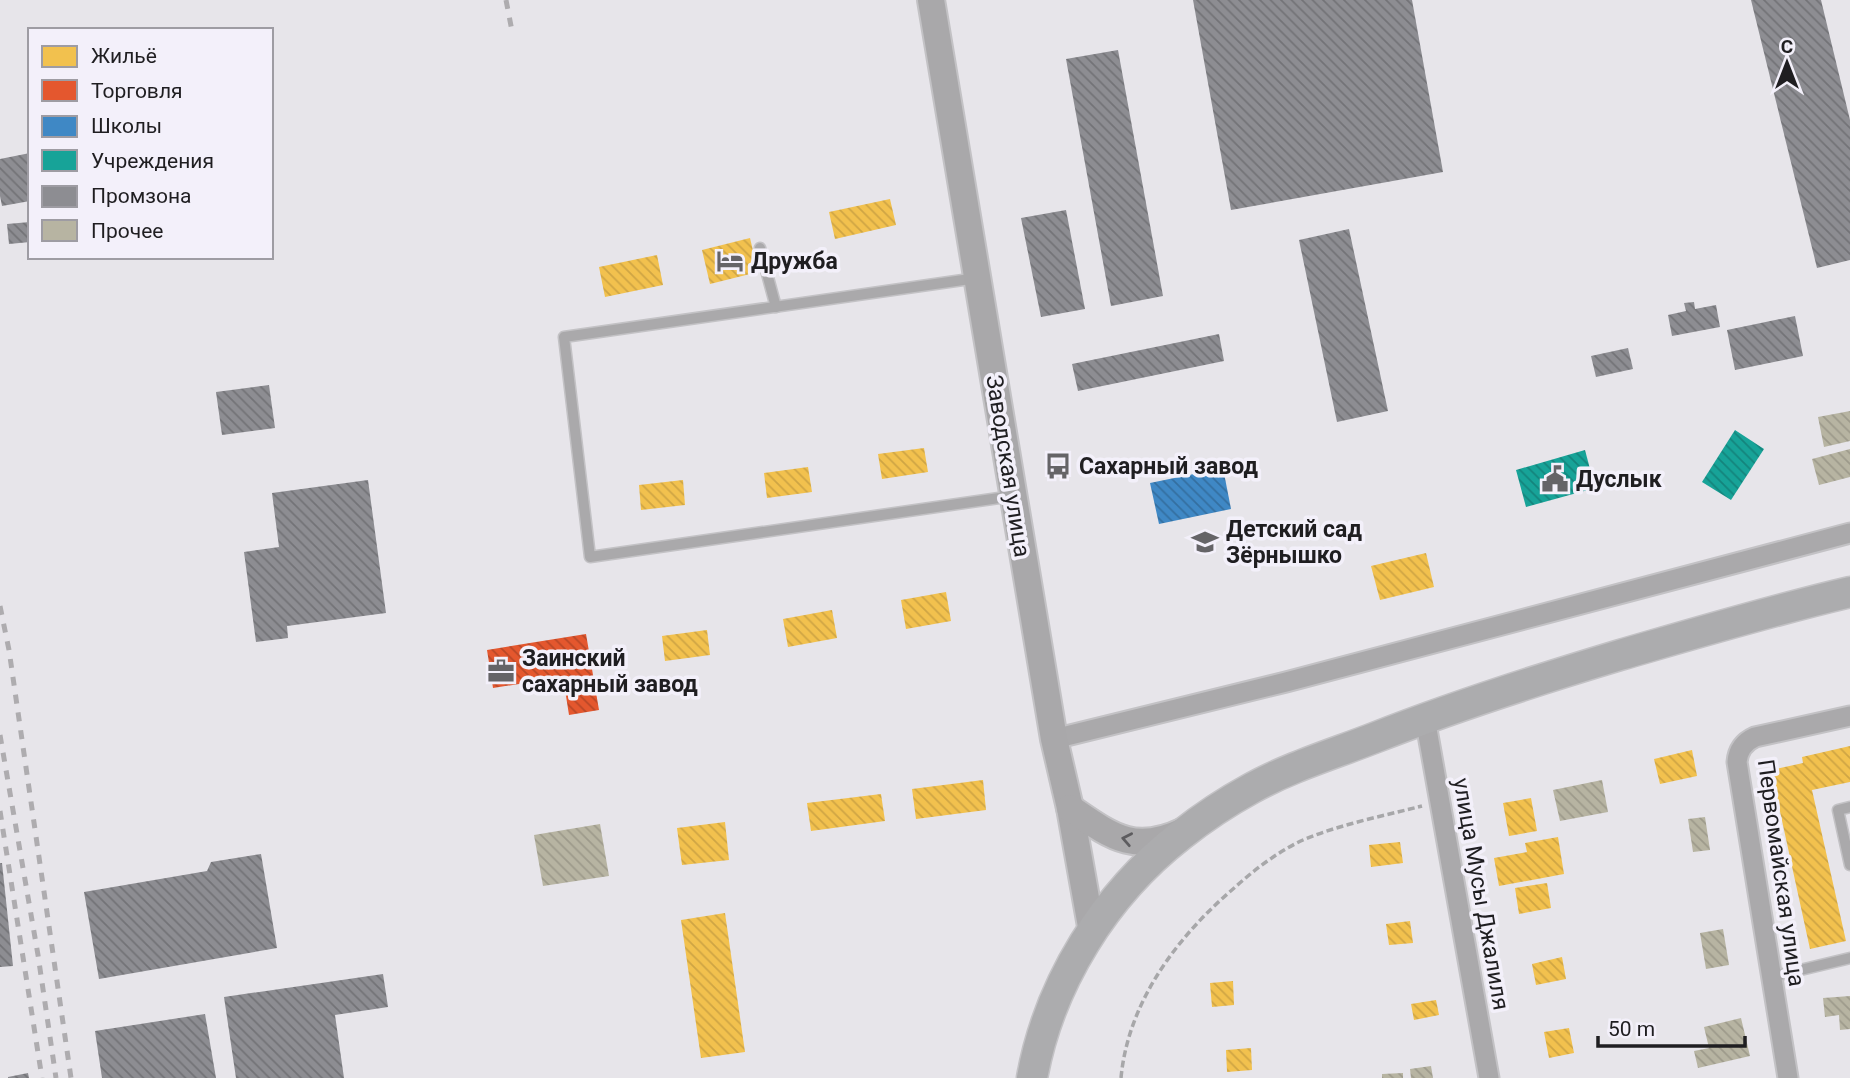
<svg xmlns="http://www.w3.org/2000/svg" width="1850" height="1078" viewBox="0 0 1850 1078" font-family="Roboto,sans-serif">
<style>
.homes{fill:url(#homes-back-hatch)}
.shops{fill:url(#shops-back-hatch)}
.schools{fill:url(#schools-back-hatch)}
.public{fill:url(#public-back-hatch)}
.industry{fill:url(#industry-back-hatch)}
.building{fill:url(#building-back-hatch)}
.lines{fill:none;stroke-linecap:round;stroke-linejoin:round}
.service-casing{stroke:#c3c2c5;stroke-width:13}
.minor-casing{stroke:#c3c2c5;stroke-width:23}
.secondary-casing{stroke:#c3c2c5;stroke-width:30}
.primary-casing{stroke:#c3c2c5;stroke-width:33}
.path{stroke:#a7a7a9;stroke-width:3.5;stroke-dasharray:7 3.5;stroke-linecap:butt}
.service{stroke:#aaa9ab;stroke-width:10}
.minor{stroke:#aaa9ab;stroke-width:19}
.secondary{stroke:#a9a8aa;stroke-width:26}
.primary{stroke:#acacae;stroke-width:30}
.rail{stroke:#aeacaf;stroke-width:5;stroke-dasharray:9 9;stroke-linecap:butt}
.oneway{stroke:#5d5c5f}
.labels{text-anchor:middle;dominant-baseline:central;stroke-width:7;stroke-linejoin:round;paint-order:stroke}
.poi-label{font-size:23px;font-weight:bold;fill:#1f1e21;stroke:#f3f0fa;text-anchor:start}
.street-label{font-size:23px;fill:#1f1e21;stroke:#f3f0fa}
</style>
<defs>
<pattern id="homes-back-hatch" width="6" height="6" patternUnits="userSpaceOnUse" patternTransform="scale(1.75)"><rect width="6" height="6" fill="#f2c14e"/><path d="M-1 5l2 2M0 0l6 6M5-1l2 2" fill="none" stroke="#cfa544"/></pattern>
<pattern id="shops-back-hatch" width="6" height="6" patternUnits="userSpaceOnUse" patternTransform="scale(1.75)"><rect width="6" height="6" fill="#e4572e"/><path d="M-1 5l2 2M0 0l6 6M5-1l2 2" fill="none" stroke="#b84727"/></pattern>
<pattern id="schools-back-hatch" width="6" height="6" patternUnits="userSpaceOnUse" patternTransform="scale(1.75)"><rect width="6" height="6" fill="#3f88c5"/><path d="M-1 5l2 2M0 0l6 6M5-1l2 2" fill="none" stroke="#346fa0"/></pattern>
<pattern id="public-back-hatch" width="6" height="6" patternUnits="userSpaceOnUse" patternTransform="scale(1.75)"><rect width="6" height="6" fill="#17a398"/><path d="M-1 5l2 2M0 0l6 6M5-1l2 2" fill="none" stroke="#14847c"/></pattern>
<pattern id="industry-back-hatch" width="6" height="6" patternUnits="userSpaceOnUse" patternTransform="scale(1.75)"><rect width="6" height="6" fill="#8d8d92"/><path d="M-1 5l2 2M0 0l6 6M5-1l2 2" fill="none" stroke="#737377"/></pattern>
<pattern id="building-back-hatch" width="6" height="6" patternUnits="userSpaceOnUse" patternTransform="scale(1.75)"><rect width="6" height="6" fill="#b7b4a2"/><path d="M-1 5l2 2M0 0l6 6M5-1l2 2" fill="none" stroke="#9d9a8b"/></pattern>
</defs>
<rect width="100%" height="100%" fill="#e7e5ea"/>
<g class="homes">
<polygon points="890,199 896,225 835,239 829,212"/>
<polygon points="750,238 758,272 710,284 702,250"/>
<polygon points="657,255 663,285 605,297 599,267"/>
<polygon points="924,448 928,472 882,479 878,454"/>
<polygon points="808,467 812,492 767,498 764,473"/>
<polygon points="683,480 685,505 641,510 639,485"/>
<polygon points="1426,553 1434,587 1380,600 1371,566"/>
<polygon points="946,592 951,621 906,629 901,600"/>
<polygon points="832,610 837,638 788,647 783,619"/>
<polygon points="707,630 710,655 665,661 662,636"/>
<polygon points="1850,746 1850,782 1812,790 1846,941 1810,949 1771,770 1803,763 1802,757"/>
<polygon points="1692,750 1697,776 1660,784 1654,759"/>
<polygon points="983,780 986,810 916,819 912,789"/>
<polygon points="881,794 885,821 811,831 807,803"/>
<polygon points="1531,798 1537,831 1509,836 1503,803"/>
<polygon points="725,822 729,860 682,865 677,828"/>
<polygon points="1558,837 1564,874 1499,886 1494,858 1527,852 1525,843"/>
<polygon points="1400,842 1403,863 1371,867 1369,845"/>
<polygon points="1547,883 1551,908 1519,914 1515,888"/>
<polygon points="725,913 745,1052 701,1058 681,920"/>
<polygon points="1410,921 1413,943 1389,945 1386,924"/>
<polygon points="1562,957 1566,979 1536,985 1532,964"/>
<polygon points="1233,981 1234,1005 1212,1007 1210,983"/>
<polygon points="1436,1000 1439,1015 1414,1020 1411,1004"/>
<polygon points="1569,1028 1574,1053 1549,1058 1544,1032"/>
<polygon points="1251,1048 1252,1070 1227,1072 1226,1050"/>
</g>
<polygon class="shops" points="586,634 599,710 569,715 563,677 493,688 487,650"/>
<polygon class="schools" points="1223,468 1231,509 1159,524 1150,483"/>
<g class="public">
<polygon points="1735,430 1764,449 1731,500 1702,482"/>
<polygon points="1585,450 1595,488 1526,507 1516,470"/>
</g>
<g class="industry">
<polygon points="1193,0 1412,0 1443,172 1231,210"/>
<polygon points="1751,0 1821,0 1850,120 1850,260 1817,268"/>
<polygon points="1118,50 1163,296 1111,306 1066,59"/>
<polygon points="30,153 30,201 2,206 0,196 0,159"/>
<polygon points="1066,210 1085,309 1041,317 1021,218"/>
<polygon points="30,222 30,242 9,244 7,224"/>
<polygon points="1349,229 1388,411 1337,422 1299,240"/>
<polygon points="1694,302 1695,309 1716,305 1720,327 1672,336 1668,315 1686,311 1684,303"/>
<polygon points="1795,316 1803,356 1735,370 1727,330"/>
<polygon points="1219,334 1224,361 1078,391 1072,364"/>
<polygon points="1628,348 1633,369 1596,377 1591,356"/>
<polygon points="269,385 275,428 222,435 216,392"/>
<polygon points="368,480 386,613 287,626 288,638 256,642 244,552 279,547 272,493"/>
<polygon points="261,854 277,948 99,979 84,892 207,871 211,862"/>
<polygon points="0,863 2,863 13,966 0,967"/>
<polygon points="383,974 388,1007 335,1015 344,1078 236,1078 224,997"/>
<polygon points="205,1014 216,1078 102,1078 95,1031"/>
<polygon points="28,1073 29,1078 8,1078 8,1077"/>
</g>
<g class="building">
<polygon points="1850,411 1850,441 1824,447 1818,417"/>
<polygon points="1850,449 1850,477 1819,485 1812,459"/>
<polygon points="1602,780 1608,812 1560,821 1553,790"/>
<polygon points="1705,817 1710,850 1693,852 1688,819"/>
<polygon points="600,824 609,876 543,886 534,835"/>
<polygon points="1723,929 1729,965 1706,969 1700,933"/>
<polygon points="1850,996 1850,1029 1840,1030 1839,1015 1825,1017 1823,998"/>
<polygon points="1741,1018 1750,1056 1698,1068 1694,1051 1709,1048 1704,1027"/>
<polygon points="1431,1066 1433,1078 1411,1078 1410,1069"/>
<polygon points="1403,1073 1403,1078 1382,1078 1382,1074"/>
</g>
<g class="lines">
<g class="service-casing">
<g id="service">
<polyline points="760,248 776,307"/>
<polyline points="977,278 564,337 590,557 1013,496"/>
<polyline points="1850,807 1838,810 1850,865"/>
<polyline points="1771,977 1850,958"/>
</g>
</g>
<g class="minor-casing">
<g id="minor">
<polyline points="1425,718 1489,1078"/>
<polyline points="1054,739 1286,682 1850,533"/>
<path d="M1788,1078L1737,762C1738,750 1744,742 1755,737L1850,716"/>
</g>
</g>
<g class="secondary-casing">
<g id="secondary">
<polyline points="931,0 1054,739 1070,808 1092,932"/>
<path d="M1070,808C1111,836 1134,855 1184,831"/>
</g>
</g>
<g class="primary-casing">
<path id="primary" d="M1032,1078C1049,983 1105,894 1181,835C1201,819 1230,800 1252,788C1290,767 1333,754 1374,738C1455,706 1537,680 1620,655C1696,633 1773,610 1850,592"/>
</g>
<path class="path" d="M1121,1078C1128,1002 1177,937 1233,889C1254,870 1277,852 1303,840C1341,824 1383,816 1422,806"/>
<use href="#service" class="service"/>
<use href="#minor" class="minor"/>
<use href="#secondary" class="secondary"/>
<use href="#primary" class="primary"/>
<g class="rail">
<polyline points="506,0 512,31"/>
<polyline points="0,606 9,650 71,1078"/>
<polyline points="0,735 38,955 56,1078"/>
<polyline points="0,811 42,1078"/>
</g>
</g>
<defs><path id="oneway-chevron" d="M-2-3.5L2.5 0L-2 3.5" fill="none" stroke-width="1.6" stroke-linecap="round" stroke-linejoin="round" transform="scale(1.75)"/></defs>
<use class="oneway" href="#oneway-chevron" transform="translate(1127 839) rotate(-169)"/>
<defs>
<g id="hotel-bare" transform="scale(2.1)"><path d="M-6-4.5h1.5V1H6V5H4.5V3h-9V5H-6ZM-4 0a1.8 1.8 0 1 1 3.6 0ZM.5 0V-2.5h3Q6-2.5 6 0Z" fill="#656467" stroke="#f3f0fa" stroke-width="2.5" paint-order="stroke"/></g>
<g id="bus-bare" transform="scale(2.1)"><path d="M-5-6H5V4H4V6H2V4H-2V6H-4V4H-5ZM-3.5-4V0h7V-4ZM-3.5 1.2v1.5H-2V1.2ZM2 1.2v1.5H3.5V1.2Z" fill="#656467" stroke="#f3f0fa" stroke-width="2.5" paint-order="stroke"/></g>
<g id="civic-bare" transform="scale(2.1)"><path d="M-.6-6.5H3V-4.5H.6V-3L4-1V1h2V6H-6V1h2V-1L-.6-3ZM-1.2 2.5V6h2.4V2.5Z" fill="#656467" stroke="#f3f0fa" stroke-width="2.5" paint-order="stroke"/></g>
<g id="school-bare" transform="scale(2.1)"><path d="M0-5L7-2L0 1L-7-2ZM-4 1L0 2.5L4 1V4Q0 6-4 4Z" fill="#656467" stroke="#f3f0fa" stroke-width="2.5" paint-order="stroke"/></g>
<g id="office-bare" transform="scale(2.1)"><path d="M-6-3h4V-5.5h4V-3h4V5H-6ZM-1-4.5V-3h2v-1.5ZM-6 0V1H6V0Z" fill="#656467" stroke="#f3f0fa" stroke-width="2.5" paint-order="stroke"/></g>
</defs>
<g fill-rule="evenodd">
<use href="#hotel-bare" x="730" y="261"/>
<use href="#bus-bare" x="1058" y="466"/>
<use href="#civic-bare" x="1555" y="479"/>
<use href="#school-bare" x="1205" y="542"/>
<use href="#office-bare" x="501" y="671"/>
</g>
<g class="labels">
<g class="poi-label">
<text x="751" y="261">Дружба</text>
<text x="1079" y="466">Сахарный завод</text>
<text x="1576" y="479">Дуслык</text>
<text x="1226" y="529">Детский сад<tspan x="1226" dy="26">Зёрнышко</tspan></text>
<text x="522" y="658">Заинский<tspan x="522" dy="26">сахарный завод</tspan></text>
</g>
<g class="street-label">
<text transform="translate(1008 466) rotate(81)">Заводская улица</text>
<text transform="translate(1781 873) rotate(82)">Первомайская улица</text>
<text transform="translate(1481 894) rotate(80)">улица Мусы Джалиля</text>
</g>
</g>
<rect x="28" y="28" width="245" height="231" fill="#f3f0fa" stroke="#9e9ca3" stroke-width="2"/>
<rect x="42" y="46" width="35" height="21" fill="#f2c14e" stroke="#9e9ca3" stroke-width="2"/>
<text x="91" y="63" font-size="21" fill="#1f1e21">Жильё</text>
<rect x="42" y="80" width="35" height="21" fill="#e4572e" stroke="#9e9ca3" stroke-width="2"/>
<text x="91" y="98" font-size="21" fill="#1f1e21">Торговля</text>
<rect x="42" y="116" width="35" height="21" fill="#3f88c5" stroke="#9e9ca3" stroke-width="2"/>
<text x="91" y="133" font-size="21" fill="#1f1e21">Школы</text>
<rect x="42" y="150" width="35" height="21" fill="#17a398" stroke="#9e9ca3" stroke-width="2"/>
<text x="91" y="168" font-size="21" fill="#1f1e21">Учреждения</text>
<rect x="42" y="186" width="35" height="21" fill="#8d8d92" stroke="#9e9ca3" stroke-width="2"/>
<text x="91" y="203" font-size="21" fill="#1f1e21">Промзона</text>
<rect x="42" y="220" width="35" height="21" fill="#b7b4a2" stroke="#9e9ca3" stroke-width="2"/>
<text x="91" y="238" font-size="21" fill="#1f1e21">Прочее</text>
<g transform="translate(1787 63)" stroke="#f3f0fa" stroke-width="5" paint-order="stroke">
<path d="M0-5L12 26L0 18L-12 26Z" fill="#1f1e21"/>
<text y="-10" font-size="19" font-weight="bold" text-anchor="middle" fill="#1f1e21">С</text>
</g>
<path d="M1598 1036v10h147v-10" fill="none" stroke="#1f1e21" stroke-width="3.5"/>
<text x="1608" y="1036" font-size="21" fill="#1f1e21" stroke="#f3f0fa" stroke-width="5" paint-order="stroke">50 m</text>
</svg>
